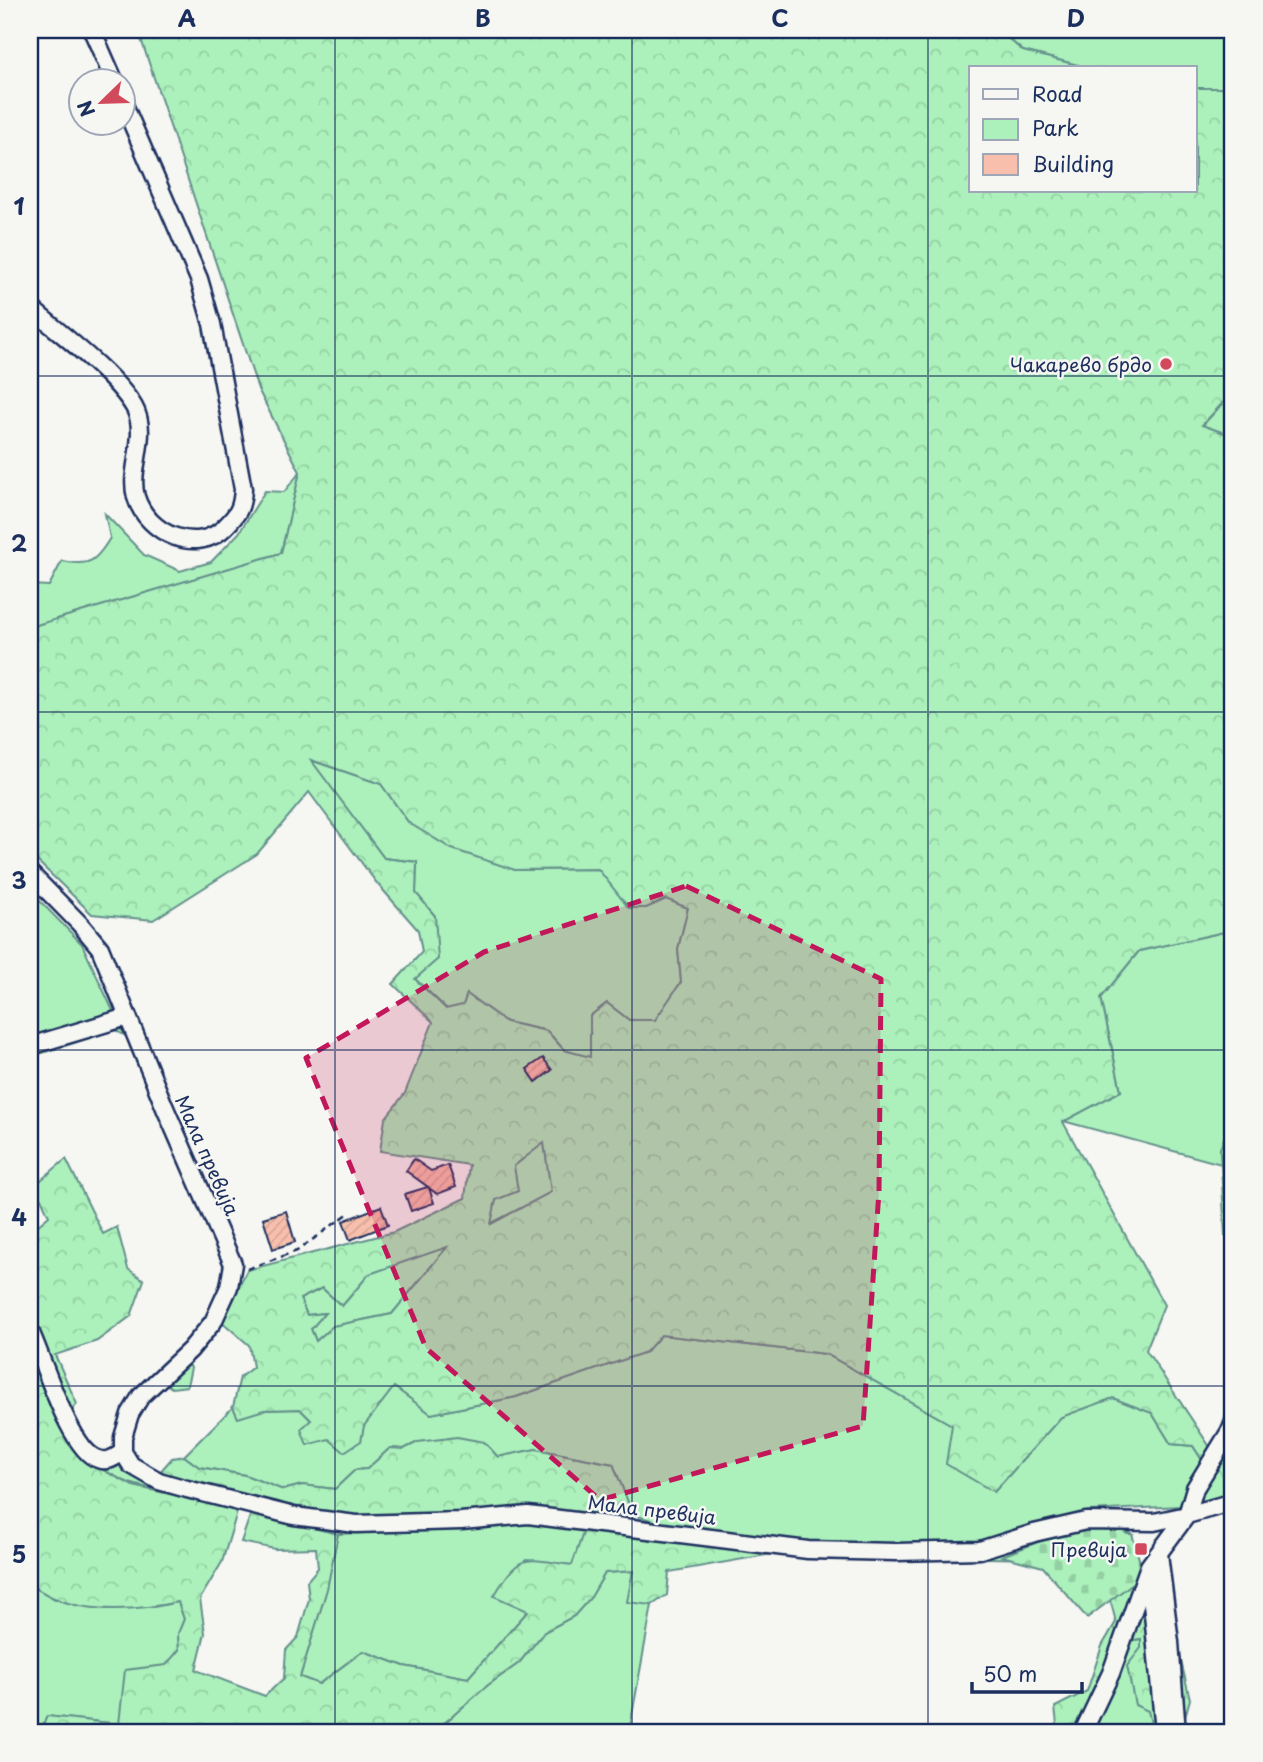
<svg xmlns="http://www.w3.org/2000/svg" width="1263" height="1762" viewBox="0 0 1263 1762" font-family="'Playpen Sans',sans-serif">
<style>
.green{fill:#acf1bb;stroke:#64908c;stroke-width:2}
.forest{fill:url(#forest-crowns);stroke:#64908c;stroke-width:2;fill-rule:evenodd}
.cemetery{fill:url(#cemetery-stones);stroke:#64908c;stroke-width:2}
.building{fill:url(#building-hatch);stroke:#1b2f5e;stroke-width:2}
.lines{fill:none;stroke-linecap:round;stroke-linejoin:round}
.minor-casing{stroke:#1b2f5e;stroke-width:21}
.path{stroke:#1b2f5e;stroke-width:2.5;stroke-dasharray:7 5;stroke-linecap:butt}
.minor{stroke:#f6f6f2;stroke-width:16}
.marked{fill:#c2185b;fill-opacity:0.2;stroke:#c2185b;stroke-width:5;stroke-dasharray:14 9;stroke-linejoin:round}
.grid{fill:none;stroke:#1b2f5e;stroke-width:2;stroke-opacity:0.55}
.poi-dot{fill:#d1495b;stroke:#f6f6f2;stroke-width:2.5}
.labels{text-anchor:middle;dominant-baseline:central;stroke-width:5;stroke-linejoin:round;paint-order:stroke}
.poi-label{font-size:19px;fill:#1b2f5e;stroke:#f6f6f2;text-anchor:end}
.street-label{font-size:19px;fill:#1b2f5e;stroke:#f6f6f2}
.neatline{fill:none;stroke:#1b2f5e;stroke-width:2.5}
.grid-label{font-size:23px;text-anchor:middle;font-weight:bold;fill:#1b2f5e}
</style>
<defs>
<pattern id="forest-crowns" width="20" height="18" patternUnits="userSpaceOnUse" patternTransform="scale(1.75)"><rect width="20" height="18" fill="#acf1bb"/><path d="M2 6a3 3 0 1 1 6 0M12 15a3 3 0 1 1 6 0" fill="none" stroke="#93cfa3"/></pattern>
<pattern id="cemetery-stones" width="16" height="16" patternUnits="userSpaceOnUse" patternTransform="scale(1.75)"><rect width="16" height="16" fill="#acf1bb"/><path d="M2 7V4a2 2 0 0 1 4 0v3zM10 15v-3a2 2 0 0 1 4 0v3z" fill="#93cfa3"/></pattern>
<pattern id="building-hatch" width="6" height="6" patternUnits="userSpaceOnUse" patternTransform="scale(1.75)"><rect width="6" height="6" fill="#f8c0ac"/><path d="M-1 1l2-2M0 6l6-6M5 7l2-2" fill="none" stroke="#d4a596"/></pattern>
</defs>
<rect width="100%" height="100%" fill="#f6f6f2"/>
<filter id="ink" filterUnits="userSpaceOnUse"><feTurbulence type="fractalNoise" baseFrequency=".0143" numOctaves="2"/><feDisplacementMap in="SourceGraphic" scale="14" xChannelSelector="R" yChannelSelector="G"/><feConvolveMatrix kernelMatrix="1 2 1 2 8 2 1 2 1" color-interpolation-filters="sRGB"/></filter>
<g filter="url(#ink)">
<g class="green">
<polygon points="998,30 1233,30 1233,86 1230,88 1195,88 1195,68 1089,68 1023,51"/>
<polygon points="1233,392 1233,436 1202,426"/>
<path d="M300,472L281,553L30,627V585L49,586L62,561C90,567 96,561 110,538L105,514L144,555L180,571L211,562L239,533L265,491L284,492Z"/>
<polygon points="310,760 381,784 409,823 515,870 599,869 629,908 646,908 666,899 688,908 678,949 681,982 655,1021 629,1020 607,1003 590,1016 590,1058 564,1050 547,1031 506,1022 467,994 463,1005 447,1009 415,979 435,916 416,893 417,862 384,858"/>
<polygon points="30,891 82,944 114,1013 30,1036"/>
<polygon points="1233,930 1233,1116 1220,1149 1221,1164 1063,1121 1121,1091 1101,998 1139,951"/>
<polygon points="544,1142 552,1192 490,1224 496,1200 514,1166"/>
<polygon points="448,1246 392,1314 334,1326 316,1341 311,1329 324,1313 307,1315 300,1299 322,1288 342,1306 369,1274"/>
<polygon points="661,1335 826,1354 952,1425 994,1492 1061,1417 1113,1398 1152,1413 1171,1444 1193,1446 1204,1463 1180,1506 1090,1511 1132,1534 1081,1535 1040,1559 772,1554 633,1515 613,1464 536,1449 498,1457 484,1442 418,1442 404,1449 390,1448 367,1469 355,1470 335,1489 302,1485 283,1490 245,1475 199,1467 184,1456 233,1407 238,1417 263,1410 300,1409 329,1439 361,1441 363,1426 394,1386 431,1414 516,1397 646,1352"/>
<path d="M93,1460H119L156,1489C132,1486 110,1478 93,1460Z"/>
<polygon points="528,1524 584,1530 573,1565 526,1560 528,1611 468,1678 404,1666 363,1651 319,1684 300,1677 324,1598 338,1534"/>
<polygon points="633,1571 628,1601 652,1605 629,1732 434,1732 488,1685 519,1663 544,1632 574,1616 591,1597 605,1573"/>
<polygon points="30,1585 55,1599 154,1607 178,1602 184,1619 178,1634 179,1650 119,1724 47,1716 40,1732 30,1730"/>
<polygon points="1142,1639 1151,1723 1144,1732 1093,1732 1126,1641"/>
</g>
<g class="forest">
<path d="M138,30H998L1023,51L1089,68H971V191H1195V88H1230L1233,86V392L1202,425L1233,436V930L1139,951L1101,998L1121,1091L1063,1122L1164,1305L1146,1350L1212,1450L1227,1412L1233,1406V1510L1213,1516L1180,1506L1204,1463L1193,1446L1171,1444L1152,1413L1113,1398L1061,1417L994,1492L946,1464L952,1425L826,1354L661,1335L646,1352L516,1397L431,1414L394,1387L364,1426L361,1441L344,1452L329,1439L307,1445L301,1429L311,1420L300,1409L264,1410L238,1418L233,1407L240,1377L253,1367L249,1345L221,1321L247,1270L394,1232L465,1198L469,1165L380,1151L385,1119L405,1093L433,1022L393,984L422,952L418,930L376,882L309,792L257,854L153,920L92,914L30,854V627L281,553L300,472L258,389ZM311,760L381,784L409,823L452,849L515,870L598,869L629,908H646L666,899L688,908L678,949L681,982L655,1020H629L607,1003L590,1016V1057L564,1050L547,1031L506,1022L467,994L463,1005L446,1009L415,979L438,959L435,916L416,893L417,862L384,858ZM544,1143L551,1192L491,1224L496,1200L518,1191L514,1166ZM447,1247L392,1314L333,1326L316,1341L311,1329L325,1313L307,1315L300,1299L322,1288L342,1306L369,1274Z"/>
<polygon points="116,1024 129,1038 115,1030 30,1057 30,1047"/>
<polygon points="1233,1116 1233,1239 1225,1235 1220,1149"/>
<path d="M66,1159L103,1234L117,1227L128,1269L144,1280L131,1316L97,1341L55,1355L77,1404L70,1413L93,1460L101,1469L133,1486L238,1509L222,1562L200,1599L205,1633L196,1670L265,1696L284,1678L286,1650L298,1637L309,1599L307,1581L318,1568L316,1548L275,1549L241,1542L251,1513L338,1534L327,1589L300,1677L319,1684L363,1651L404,1666L468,1678L528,1611L494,1596C521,1551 524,1559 572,1565L584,1530L772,1554L669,1572L667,1595L652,1605L627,1602L633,1571L605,1573L591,1597L574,1616L544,1632L519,1663L488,1685L434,1732H40L47,1716L119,1724L125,1670L166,1665L179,1650L178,1634L184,1619L178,1602C140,1610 91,1614 54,1598C46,1595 38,1589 30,1585V1266L36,1263L30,1242V1232L49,1216L35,1185Z"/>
<polygon points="186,1359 191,1368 187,1386 172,1388 163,1382"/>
<polygon points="457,1437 484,1442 498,1457 536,1449 613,1464 633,1515 515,1508 395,1517 331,1517 159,1473 172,1458 184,1456 199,1467 245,1475 283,1490 302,1485 335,1489 355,1470 367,1469 390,1448 404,1449 418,1442"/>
<polygon points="1141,1566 1175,1655 1180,1657 1190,1699 1185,1717 1186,1732 1144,1732 1151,1723 1148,1711 1135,1705 1127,1666 1141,1648 1141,1639 1126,1641 1093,1732 1041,1732 1057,1725 1055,1707 1087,1691 1102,1646 1116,1622 1110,1599"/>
</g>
<polygon class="cemetery" points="1095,1529 1123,1530 1127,1534 1132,1534 1141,1566 1133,1583 1087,1618 1043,1567 1002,1556 1069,1530"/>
<g class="building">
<polygon points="543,1058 552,1070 536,1082 527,1069"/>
<polygon points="414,1159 431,1171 448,1165 456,1187 437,1194 429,1188 434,1203 411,1211 405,1194 428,1187 406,1171"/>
<polygon points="381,1206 388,1225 350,1240 343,1221"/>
<polygon points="286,1211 295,1242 273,1249 263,1218"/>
</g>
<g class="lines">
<g class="minor-casing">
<g id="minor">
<polyline points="92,30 114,80"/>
<path d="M30,307C60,334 114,373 134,407C150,435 128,469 136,497C147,534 198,556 226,526C239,513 242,507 243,489L212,324L199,279L122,100"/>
<polyline points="30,873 80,924 100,948 165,1108 233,1264 229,1287 213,1322 190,1350 141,1396 130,1414 123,1437 123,1452 131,1465 159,1481 187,1489 294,1516 356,1524 461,1521 528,1515 808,1550 896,1552 980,1550 1034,1533 1086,1521 1154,1522 1187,1515 1195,1488 1233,1426"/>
<polyline points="30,1046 127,1017"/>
<path d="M30,1331C43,1358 70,1451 98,1459C108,1463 115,1457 123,1452"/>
<polyline points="1159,1554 1170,1642 1177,1732"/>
<polyline points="1149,1571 1164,1732"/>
<polyline points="1083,1732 1111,1673 1149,1566 1187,1515 1233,1502"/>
</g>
</g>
<polyline class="path" points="247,1269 297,1251 349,1213"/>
<use href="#minor" class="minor"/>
</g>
</g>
<path class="marked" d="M686,886L881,979L879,1191L863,1426L600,1500L426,1348L306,1058L484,952Z"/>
<path class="grid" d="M335,30V1732M632,30V1732M928,30V1732M30,376H1233M30,712H1233M30,1050H1233M30,1386H1233"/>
<g class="poi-dot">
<circle cx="1166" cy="364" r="7"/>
<rect x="1134" y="1542" width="14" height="14" rx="3.5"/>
</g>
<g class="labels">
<g class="poi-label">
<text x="1152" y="364">Чакарево брдо</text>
<text x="1127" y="1549">Превија</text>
</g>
<g class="street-label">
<text transform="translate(208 1155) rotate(66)">Мала превија</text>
<text transform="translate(652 1509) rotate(7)">Мала превија</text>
</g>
</g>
<rect width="1263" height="1762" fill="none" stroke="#f6f6f2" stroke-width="77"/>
<rect x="969" y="66" width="228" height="126" fill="#f6f6f2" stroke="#9ea6b7" stroke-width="2"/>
<rect x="983" y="89" width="35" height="10" fill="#f6f6f2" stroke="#9ea6b7" stroke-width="2"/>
<text x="1032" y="102" font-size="21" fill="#1b2f5e">Road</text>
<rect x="983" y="119" width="35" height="21" fill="#acf1bb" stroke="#9ea6b7" stroke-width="2"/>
<text x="1032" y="136" font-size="21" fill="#1b2f5e">Park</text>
<rect x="983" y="154" width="35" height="21" fill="#f8c0ac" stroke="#9ea6b7" stroke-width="2"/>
<text x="1032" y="172" font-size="21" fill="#1b2f5e">Building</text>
<g transform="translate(102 102) rotate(247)"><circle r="33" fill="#f6f6f2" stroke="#9ea6b7" stroke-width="2"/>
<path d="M0-5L12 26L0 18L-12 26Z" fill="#d1495b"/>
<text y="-10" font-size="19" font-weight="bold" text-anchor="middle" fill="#1b2f5e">N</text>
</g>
<path d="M972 1682v10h110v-10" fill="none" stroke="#1b2f5e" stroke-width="3.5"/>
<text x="983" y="1682" font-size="21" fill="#1b2f5e" stroke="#f6f6f2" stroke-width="5" paint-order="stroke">50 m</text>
<rect x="38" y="38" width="1186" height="1686" class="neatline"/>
<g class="grid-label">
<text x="187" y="27">A</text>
<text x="483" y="27">B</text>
<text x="780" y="27">C</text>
<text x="1076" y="27">D</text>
<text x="19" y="215">1</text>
<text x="19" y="552">2</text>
<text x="19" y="889">3</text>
<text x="19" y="1226">4</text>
<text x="19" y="1563">5</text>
</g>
</svg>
